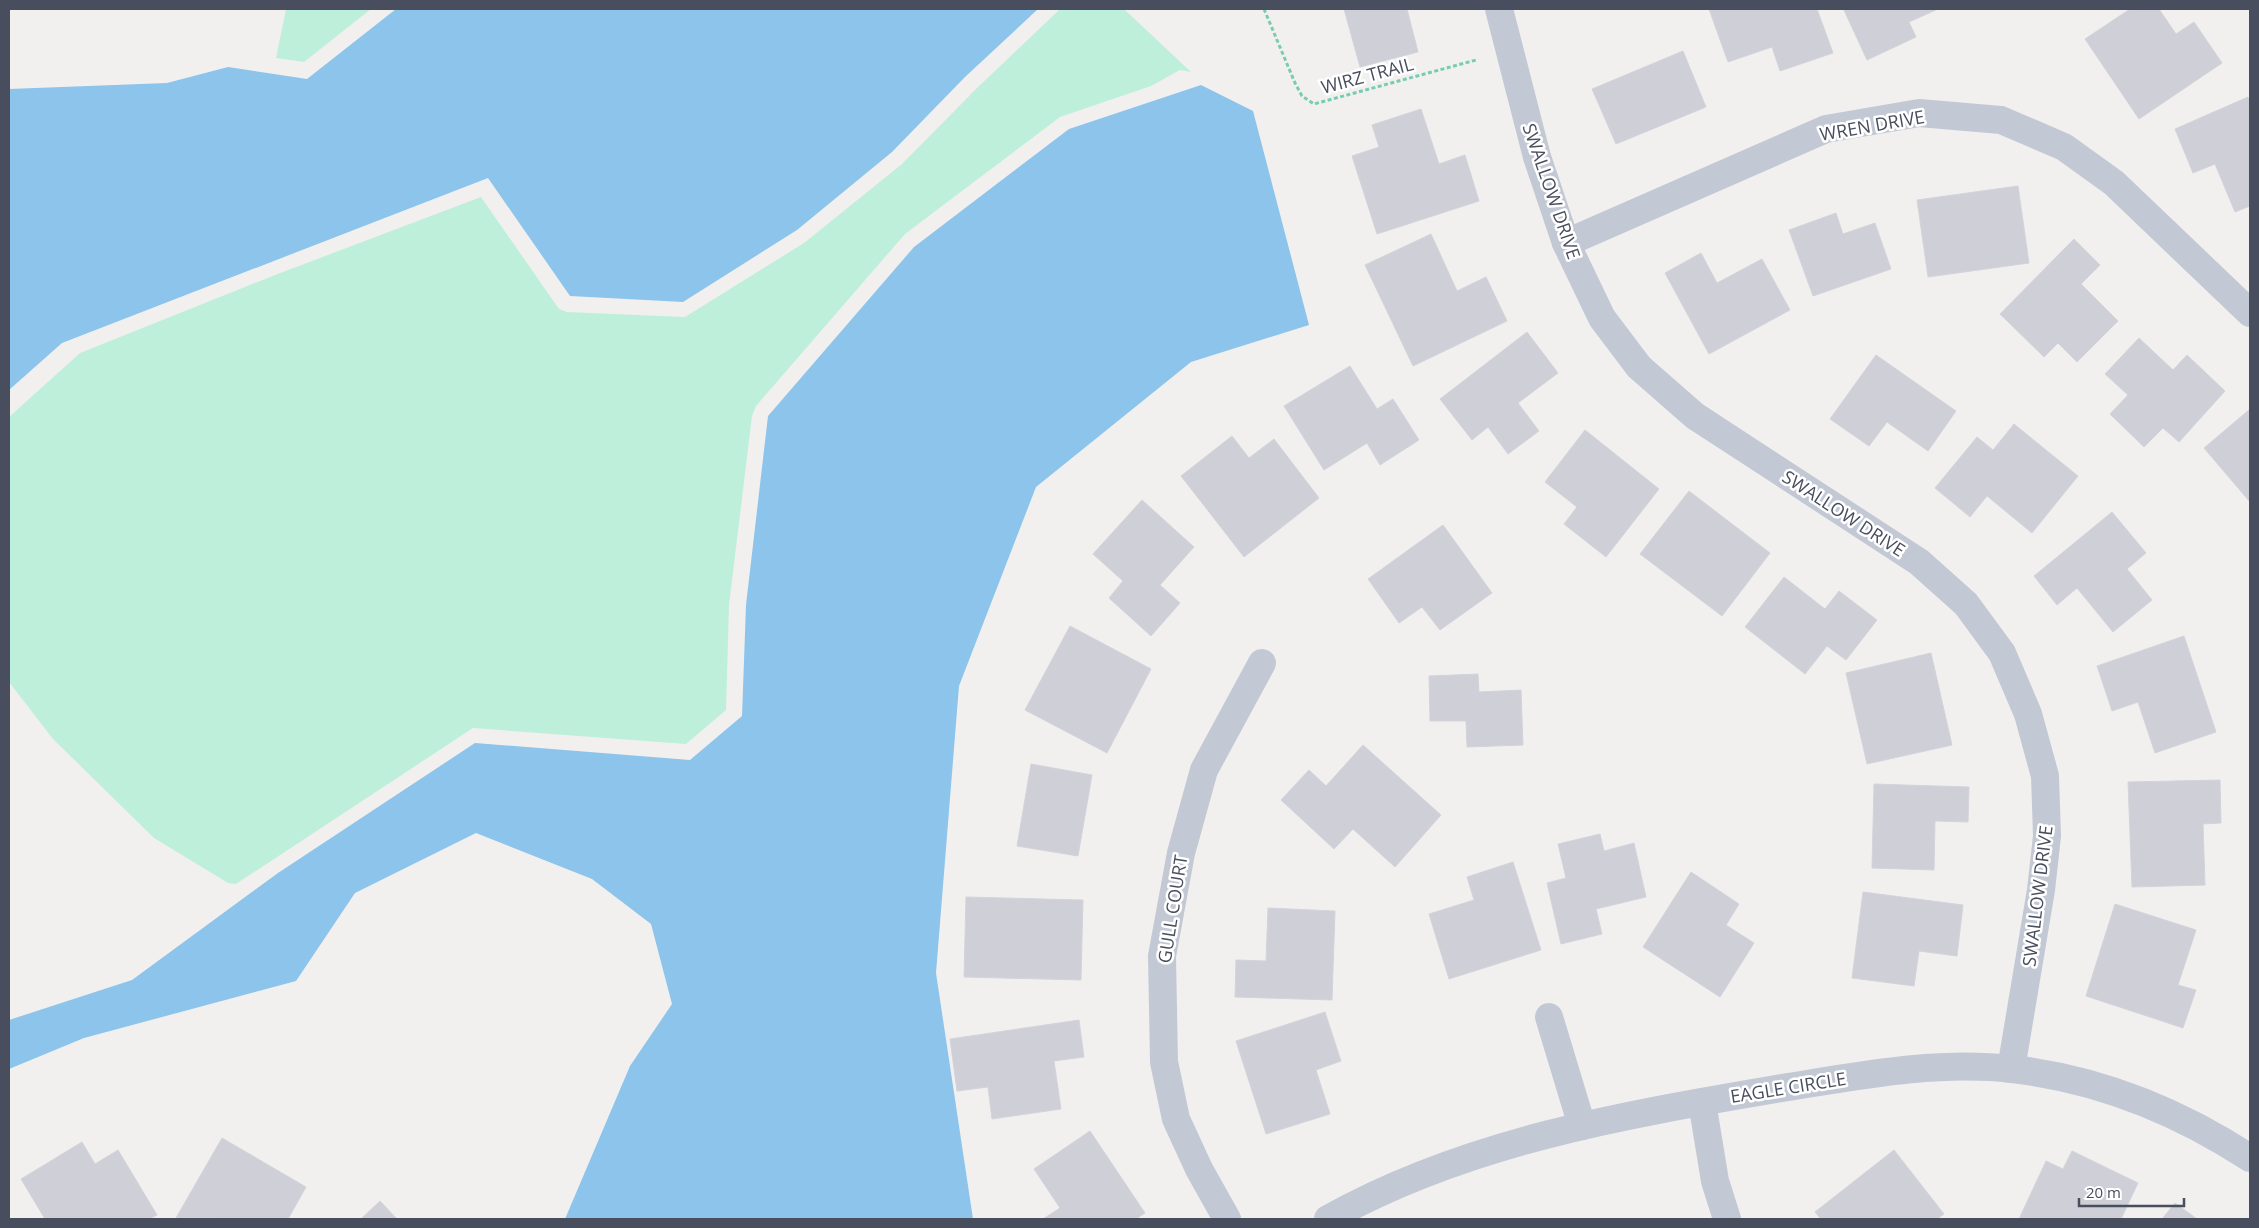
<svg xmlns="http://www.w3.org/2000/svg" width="2259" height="1228" viewBox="0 0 2259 1228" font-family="'Open Sans',sans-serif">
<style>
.green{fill:#beefdb}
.water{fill:#8cc4eb}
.building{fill:#cfd0d7;stroke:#d3d4db}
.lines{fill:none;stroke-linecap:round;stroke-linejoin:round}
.path{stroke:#77cdb4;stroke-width:3;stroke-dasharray:4 2.5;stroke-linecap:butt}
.minor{stroke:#c3c9d4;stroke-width:28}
.labels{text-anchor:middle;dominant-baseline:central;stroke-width:5;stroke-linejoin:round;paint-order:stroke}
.street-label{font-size:18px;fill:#484e5d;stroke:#fff}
</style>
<rect width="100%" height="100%" fill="#f2f0ef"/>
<g class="green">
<polygon points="286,9 371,9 304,62 276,58"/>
<polygon points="1060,9 1124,9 1191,72 1180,70 1151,86 1060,117 905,234 756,406 752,416 729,605 726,710 686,744 473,728 236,884 228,883 154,838 53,739 9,682 9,417 80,353 275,275 481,197 559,309 567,312 685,317 804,243 902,164 977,88"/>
</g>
<g class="water">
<polygon points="396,9 1038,9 965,77 892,152 797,230 683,302 570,296 488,178 62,343 9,390 9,89 167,83 228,67 307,79"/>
<polygon points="1201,85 1253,111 1309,325 1191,362 1036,487 959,686 936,973 973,1219 565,1219 630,1066 672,1004 651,924 592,879 476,833 355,893 296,981 84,1038 9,1069 9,1020 132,980 278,873 475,743 690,760 742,716 746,605 768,416 914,247 1069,129"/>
</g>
<g class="building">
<polygon points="1344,9 1407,9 1418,52 1360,67"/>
<polygon points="1709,9 1817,9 1833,53 1780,71 1772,47 1728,62"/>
<polygon points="1847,9 1938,9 1909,22 1916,37 1867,60 1844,10"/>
<polygon points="2130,9 2159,9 2176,34 2194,22 2222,63 2139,119 2085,39"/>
<polygon points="1683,51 1706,107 1616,144 1592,89"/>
<polygon points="2248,97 2250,102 2250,206 2235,212 2215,164 2193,173 2175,129"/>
<polygon points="1421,109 1439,164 1465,155 1479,201 1377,234 1352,156 1379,147 1372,125"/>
<polygon points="2018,186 2029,263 1928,277 1917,200"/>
<polygon points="1836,213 1843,234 1875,223 1891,269 1813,296 1789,230"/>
<polygon points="1431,234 1457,291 1486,277 1507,321 1413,366 1365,265"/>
<polygon points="2074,239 2100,265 2081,284 2118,321 2077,362 2058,343 2044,357 2000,314"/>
<polygon points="1701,253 1717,283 1762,259 1790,310 1709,354 1665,273"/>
<polygon points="1527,332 1558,373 1518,403 1539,431 1508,454 1488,427 1472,440 1440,399"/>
<polygon points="2139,338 2173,370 2187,355 2225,391 2179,442 2163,428 2144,447 2110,414 2128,395 2105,374"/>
<polygon points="1876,355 1956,411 1928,451 1887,422 1869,446 1830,419"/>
<polygon points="1350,366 1377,409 1393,399 1419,440 1380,465 1367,443 1324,470 1284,406"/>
<polygon points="2250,409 2250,502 2204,448"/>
<polygon points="2014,424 2078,476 2032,533 1987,496 1970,517 1935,488 1977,437 1993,450"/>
<polygon points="1585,430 1659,489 1606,557 1564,524 1577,507 1545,482"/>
<polygon points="1232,436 1249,458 1274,439 1319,498 1244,557 1181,476"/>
<polygon points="1689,491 1770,553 1722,616 1640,554"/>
<polygon points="1142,500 1194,547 1160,585 1180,603 1151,636 1109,598 1123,581 1093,554"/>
<polygon points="2112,512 2146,553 2127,569 2152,600 2113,632 2077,588 2057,605 2034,576"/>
<polygon points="1443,525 1492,593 1440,630 1422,607 1399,623 1368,579"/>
<polygon points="1784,577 1825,609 1839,591 1877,620 1846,660 1827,646 1805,674 1745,627"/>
<polygon points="1070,626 1151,669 1107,753 1025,710"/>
<polygon points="2184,636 2216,732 2155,753 2138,702 2112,711 2097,666"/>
<polygon points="1931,653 1952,745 1867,764 1846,673"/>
<polygon points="1478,674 1479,692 1521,690 1523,745 1467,747 1466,721 1430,721 1429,676"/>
<polygon points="1363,745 1441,815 1395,867 1353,829 1334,849 1281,800 1309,770 1326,786"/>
<polygon points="1031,764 1092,775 1078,856 1017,846"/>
<polygon points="2220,780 2221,823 2203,824 2205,885 2132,887 2128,782"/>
<polygon points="1874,784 1969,787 1968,822 1935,821 1934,870 1872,868"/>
<polygon points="1600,834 1604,851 1634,843 1646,897 1596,909 1602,934 1561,944 1547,883 1566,878 1558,844"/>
<polygon points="1513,862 1541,950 1449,979 1429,914 1474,900 1467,877"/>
<polygon points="1691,872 1739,904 1726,925 1754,943 1720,997 1643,947"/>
<polygon points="1863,892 1963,905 1957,956 1919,951 1914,986 1852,978"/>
<polygon points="966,897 1083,900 1081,980 964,977"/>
<polygon points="2115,904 2196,930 2178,985 2196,990 2183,1028 2086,996"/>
<polygon points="1268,908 1335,911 1332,1000 1235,997 1236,960 1266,961"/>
<polygon points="1325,1012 1341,1061 1316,1070 1330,1114 1266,1134 1236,1041"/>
<polygon points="1079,1020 1084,1057 1054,1061 1061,1109 992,1119 988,1087 957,1091 950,1039"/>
<polygon points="1090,1131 1145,1213 1136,1219 1043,1219 1060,1208 1034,1169"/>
<polygon points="222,1138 306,1187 288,1219 176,1218"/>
<polygon points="82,1142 95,1164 118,1150 157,1215 149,1219 45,1219 21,1179"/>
<polygon points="1894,1150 1944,1214 1937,1219 1821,1219 1815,1212"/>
<polygon points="2072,1151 2138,1183 2121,1219 2019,1219 2046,1161 2063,1169"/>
<polygon points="380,1201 397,1219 361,1219"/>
<polygon points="2175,1203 2197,1219 2162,1219"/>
</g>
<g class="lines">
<polyline class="path" points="1264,9 1295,83 1302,96 1314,104 1476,60"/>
<g class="minor">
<polyline points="1499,9 1537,157 1566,243 1602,318 1639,367 1695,416 1919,562 1966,604 2002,653 2028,714 2045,776 2047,836 2041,890 2011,1069"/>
<polyline points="1566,243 1826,129 1919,113 2001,120 2064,147 2114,183 2250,313"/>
<polyline points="1549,1017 1582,1126"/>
<polyline points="1702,1102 1715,1181 1727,1219"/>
<polyline points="1227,1219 1199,1169 1176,1119 1164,1062 1162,956 1181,853 1204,770 1262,663"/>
<path d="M1328,1219C1465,1142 1623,1115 1776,1089C1853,1077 1934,1060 2012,1069C2099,1079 2178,1111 2250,1158"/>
</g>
</g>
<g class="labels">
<g class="street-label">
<text transform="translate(1367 75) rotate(-15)">WIRZ TRAIL</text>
<text transform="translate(1872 125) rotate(-10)">WREN DRIVE</text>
<text transform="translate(1552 191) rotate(71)">SWALLOW DRIVE</text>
<text transform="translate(1844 513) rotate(33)">SWALLOW DRIVE</text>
<text transform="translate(2037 896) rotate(-83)">SWALLOW DRIVE</text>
<text transform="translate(1172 909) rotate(-81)">GULL COURT</text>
<text transform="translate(1788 1087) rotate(-9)">EAGLE CIRCLE</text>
</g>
</g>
<rect width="2259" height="1228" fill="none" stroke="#484e5d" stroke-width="20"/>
<path d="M2079 1198v8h105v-8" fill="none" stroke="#484e5d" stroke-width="2.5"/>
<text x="2086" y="1198" font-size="15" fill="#484e5d" stroke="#ffffff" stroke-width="4" paint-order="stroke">20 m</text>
</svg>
